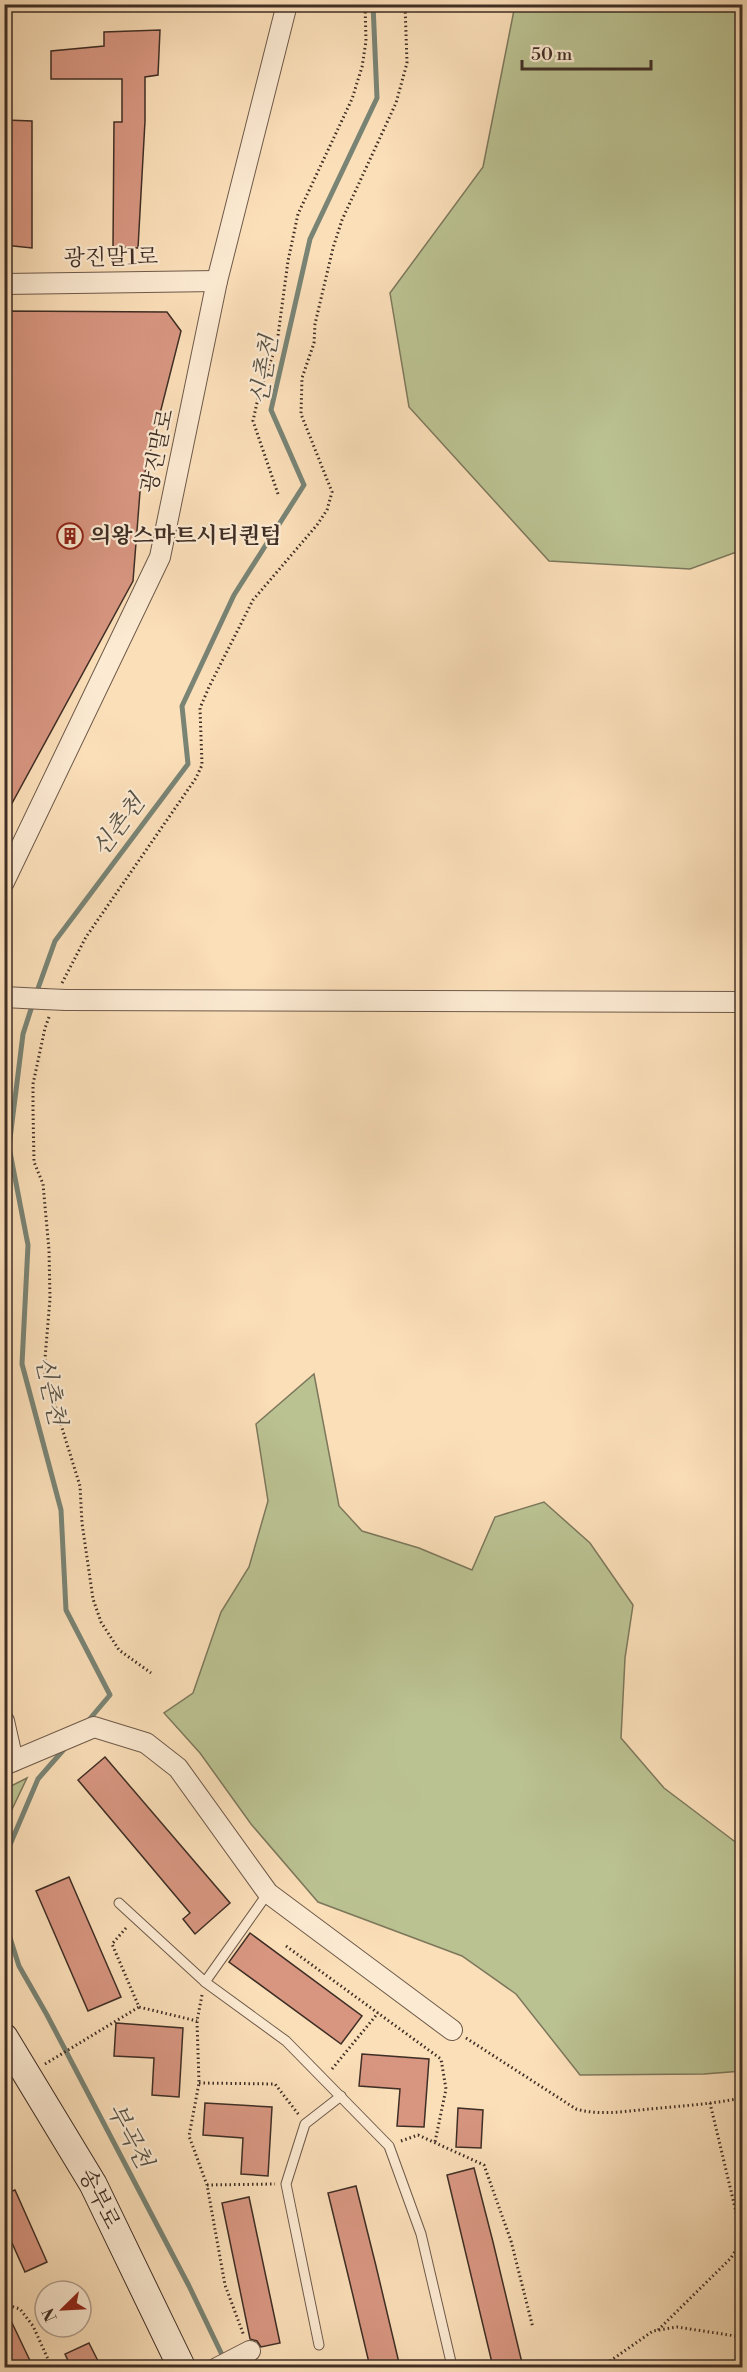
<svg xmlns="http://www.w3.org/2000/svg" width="747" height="2372" viewBox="0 0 747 2372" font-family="'Libre Bodoni','Noto Serif KR',serif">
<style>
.green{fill:#bbc292;stroke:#7d785c;stroke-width:1.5}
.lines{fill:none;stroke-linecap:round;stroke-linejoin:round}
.stream{stroke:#798475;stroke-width:5}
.building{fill:#d89681;stroke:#3f2e25;stroke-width:1.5}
.lane-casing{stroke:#6e5a4a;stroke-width:11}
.street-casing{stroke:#6e5a4a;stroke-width:22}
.secondary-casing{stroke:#3f2e25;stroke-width:29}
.path{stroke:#3f2e25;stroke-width:3;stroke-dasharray:1.5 3;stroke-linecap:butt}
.lane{stroke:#fcead2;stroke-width:9}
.street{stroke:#fcead2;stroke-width:20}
.secondary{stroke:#fcead2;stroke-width:27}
.street-bridge-casing{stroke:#6e5a4a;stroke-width:22;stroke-linecap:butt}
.street-bridge{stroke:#fcead2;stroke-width:20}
.labels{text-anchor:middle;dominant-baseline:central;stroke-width:4.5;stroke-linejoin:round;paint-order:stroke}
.street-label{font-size:22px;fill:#3f2e25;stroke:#fcead2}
.poi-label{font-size:22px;font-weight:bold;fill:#3f2e25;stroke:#fcead2;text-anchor:start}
.water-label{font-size:24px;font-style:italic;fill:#575246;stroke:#fcead2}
</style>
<rect width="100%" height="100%" fill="#fbdfb9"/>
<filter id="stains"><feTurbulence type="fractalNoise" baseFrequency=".00333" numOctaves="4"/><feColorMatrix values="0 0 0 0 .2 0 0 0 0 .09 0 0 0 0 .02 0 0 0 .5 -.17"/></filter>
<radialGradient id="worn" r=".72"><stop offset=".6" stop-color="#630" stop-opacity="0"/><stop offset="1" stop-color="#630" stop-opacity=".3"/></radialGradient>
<g class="green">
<polygon points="515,5 742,5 742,550 690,569 549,561 409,407 390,293 483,167"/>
<polygon points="314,1374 339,1506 362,1531 419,1548 472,1570 495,1517 544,1502 590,1543 633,1605 625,1658 621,1738 664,1788 742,1847 742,2071 704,2074 580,2075 516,1994 462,1956 318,1902 251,1824 200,1753 164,1713 193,1693 221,1612 249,1567 268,1501 256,1424"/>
<polygon points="27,1778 5,1824 5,1789"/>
</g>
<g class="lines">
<g class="stream">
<polyline points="36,994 55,941 188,764 182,706 234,595 304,485 271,410 310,239 377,98 373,4"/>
<polyline points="33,1003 23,1034 9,1147 28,1245 22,1364 61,1510 66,1610 110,1695 88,1721"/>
<polyline points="4,1871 9,1847 38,1779 66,1747"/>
<polyline points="4,1919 19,1966 47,2015 189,2286 225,2361"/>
</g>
</g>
<g class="building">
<polygon points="160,30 158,75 145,77 145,121 138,248 113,247 114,122 122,122 122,79 51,79 51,51 104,46 104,32"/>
<polygon points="6,120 32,121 32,248 4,245"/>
<polygon points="4,311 167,312 181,331 140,492 133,581 4,818"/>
<polygon points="105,1757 230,1903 195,1934 183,1919 190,1913 78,1780"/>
<polygon points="69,1877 121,1997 88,2011 36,1891"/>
<polygon points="250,1933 362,2016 341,2044 229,1962"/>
<polygon points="116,2023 183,2028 179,2097 152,2095 154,2058 114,2056"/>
<polygon points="362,2054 429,2059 424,2127 397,2126 400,2089 359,2086"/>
<polygon points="205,2103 272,2107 268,2176 241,2174 243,2138 203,2135"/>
<polygon points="458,2108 483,2110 481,2148 456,2147"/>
<polygon points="474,2168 493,2242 523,2367 493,2367 447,2175"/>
<polygon points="356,2186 376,2266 400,2367 370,2367 349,2279 328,2193"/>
<polygon points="15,2190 47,2262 25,2272 4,2225 4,2194"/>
<polygon points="249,2197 280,2343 261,2347 257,2341 250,2339 222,2203"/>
<polygon points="4,2306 33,2367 4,2367"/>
<polygon points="89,2343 101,2367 71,2367 65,2354"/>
</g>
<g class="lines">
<g class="lane-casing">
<g id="lane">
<polyline points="119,1903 205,1982 268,1893"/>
<polyline points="205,1982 286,2041 389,2146 421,2234 451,2362"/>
<polyline points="319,2345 286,2184 305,2124 341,2096"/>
</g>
</g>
<g class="street-casing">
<g id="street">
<polyline points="4,284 217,281"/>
<polyline points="4,882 160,557 217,281 287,4"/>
<polyline points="4,997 43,999"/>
<polyline points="66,1000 742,1002"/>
<polyline points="4,1721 13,1761"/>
<polyline points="4,1765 94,1727 146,1743 178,1768 268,1893 452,2030"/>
<polyline points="217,2368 250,2351"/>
</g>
</g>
<g class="secondary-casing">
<polyline id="secondary" points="4,2037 93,2184 182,2368"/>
</g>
<g class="path">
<polyline points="278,494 253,421 258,398 277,343 288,261 298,214 352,99 362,67 366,41 365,4"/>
<polyline points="62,983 86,937 196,778 202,765 200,708 209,687 253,600 317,525 327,510 332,492 301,414 302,378 314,343 315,324 333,248 342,220 396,103 407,63 405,4"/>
<polyline points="49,1017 45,1028 33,1084 33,1109 34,1162 43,1184 49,1250 50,1299 44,1370 80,1486 82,1523 93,1599 101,1622 119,1650 151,1673"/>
<polyline points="126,1928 112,1944 139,2007 197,2021"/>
<polyline points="286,1946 441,2059 446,2089 435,2142"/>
<polyline points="202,1995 197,2021 199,2083 189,2136 207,2185 225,2285 244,2336"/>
<path d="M466,2038L576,2109C600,2116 626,2111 650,2109C681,2106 712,2104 742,2098"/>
<polyline points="45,2064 139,2007"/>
<polyline points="332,2069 378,2013"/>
<polyline points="199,2083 275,2084 299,2115"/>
<polyline points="401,2141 418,2135 484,2165 511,2241 533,2328"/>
<polyline points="207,2185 275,2184"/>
<polyline points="4,2304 20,2309 33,2326 52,2368"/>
<polyline points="658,2330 731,2258 737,2248 736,2212 710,2103"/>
<polyline points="604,2368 610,2361 653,2331 677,2327 742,2337"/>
</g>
<use href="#lane" class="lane"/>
<use href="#street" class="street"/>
<use href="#secondary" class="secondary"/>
<g class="street-bridge-casing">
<polyline id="street-bridge" points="43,999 66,1000"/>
</g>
<use href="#street-bridge" class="street-bridge"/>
</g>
<defs>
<g id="building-ring" transform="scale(1.35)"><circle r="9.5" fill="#fcead2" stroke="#8f2418" stroke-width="1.5"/><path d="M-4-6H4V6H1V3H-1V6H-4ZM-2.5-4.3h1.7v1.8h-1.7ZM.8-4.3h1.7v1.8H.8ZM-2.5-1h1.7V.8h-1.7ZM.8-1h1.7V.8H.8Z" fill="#8f2418"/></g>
</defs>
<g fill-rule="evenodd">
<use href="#building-ring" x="70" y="536"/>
</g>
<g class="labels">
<g class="street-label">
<text transform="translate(111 258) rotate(-1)">광진말1로</text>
<text transform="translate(158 451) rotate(-78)">광진말로</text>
<text transform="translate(99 2199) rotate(63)">송부로</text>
</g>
<g class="poi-label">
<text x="90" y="536">의왕스마트시티퀀텀</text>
</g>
<g class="water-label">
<text transform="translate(265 370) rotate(-81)">신촌천</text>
<text transform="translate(119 826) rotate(-53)">신촌천</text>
<text transform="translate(50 1391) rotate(78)">신촌천</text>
<text transform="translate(129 2136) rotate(62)">부곡천</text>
</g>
</g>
<rect width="747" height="2372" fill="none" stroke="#fbdfb9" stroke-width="24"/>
<rect x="6" y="6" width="735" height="2360" fill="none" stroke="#3f2e25" stroke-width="3"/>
<rect x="12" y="12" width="723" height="2348" fill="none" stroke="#3f2e25" stroke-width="1.5"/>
<g transform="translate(63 2309) rotate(246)"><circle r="28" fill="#fcead2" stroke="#b09f8d" stroke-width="1.5"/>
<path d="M0-4.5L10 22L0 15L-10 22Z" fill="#8f2418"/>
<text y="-9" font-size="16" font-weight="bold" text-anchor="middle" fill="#3f2e25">N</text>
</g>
<path d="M522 60v9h129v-9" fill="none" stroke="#3f2e25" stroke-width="3"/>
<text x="531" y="60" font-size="18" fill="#3f2e25" stroke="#fcead2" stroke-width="4.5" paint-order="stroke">50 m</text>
<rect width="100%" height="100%" filter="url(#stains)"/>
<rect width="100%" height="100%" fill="url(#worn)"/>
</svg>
